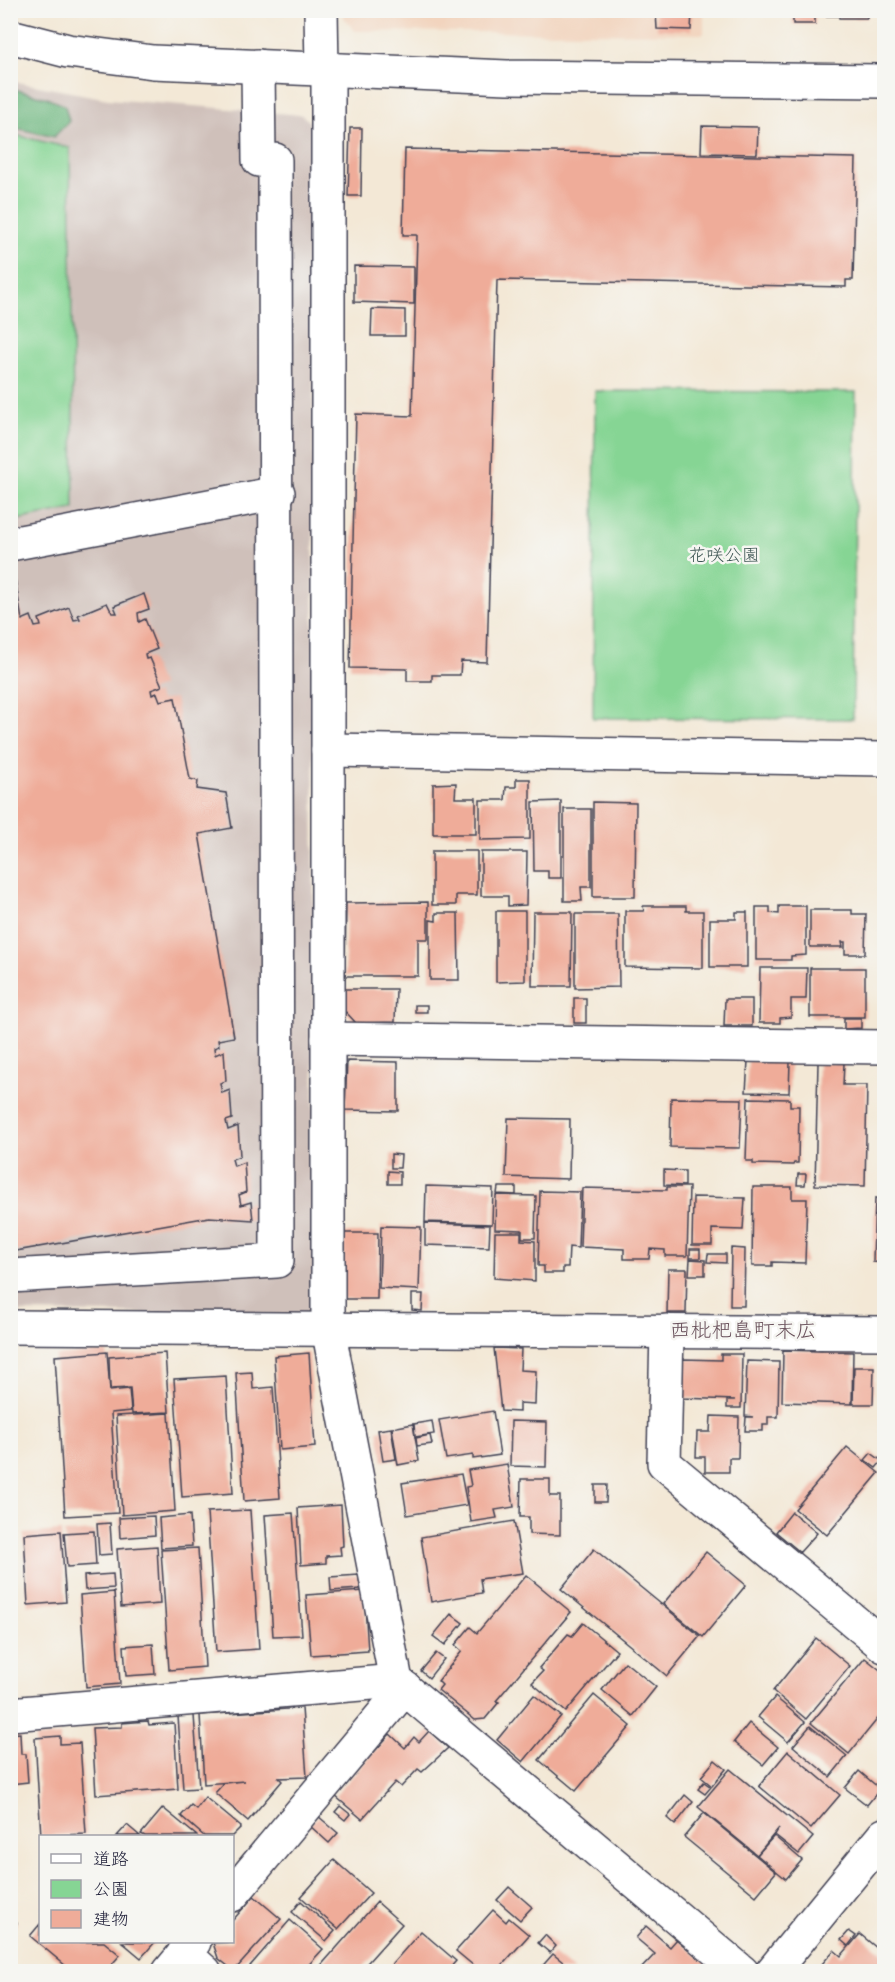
<svg xmlns="http://www.w3.org/2000/svg" width="895" height="1982" viewBox="0 0 895 1982" font-family="'Shantell Sans','Klee One',sans-serif">
<style>
.built{fill:#f2d4be}
.industrial{fill:#cfc0ba}
.green{fill:#86d594;stroke:#547c68;stroke-width:1.5}
.forest{fill:#6cb67e;stroke:#476c5c;stroke-width:1.5}
.building{fill:#efac99}
.lines{fill:none;stroke-linecap:round;stroke-linejoin:round}
.minor-casing{stroke:#414052;stroke-width:36}
.minor{stroke:#fff;stroke-width:33}
.labels{text-anchor:middle;dominant-baseline:central;stroke-width:5;stroke-linejoin:round;paint-order:stroke}
.park-label{font-size:18px;fill:#405856;stroke:#f6f6f2}
.quarter-label{font-size:21px;fill:#6a525c;stroke:#f6f6f2}
</style>
<rect width="100%" height="100%" fill="#f6f6f2"/>
<filter id="ink" filterUnits="userSpaceOnUse"><feTurbulence type="fractalNoise" baseFrequency=".0167" numOctaves="2"/><feDisplacementMap in="SourceGraphic" scale="12" xChannelSelector="R" yChannelSelector="G"/><feConvolveMatrix kernelMatrix="1 2 1 2 8 2 1 2 1" color-interpolation-filters="sRGB"/></filter>
<filter id="wash" filterUnits="userSpaceOnUse"><feTurbulence type="fractalNoise" baseFrequency=".008" numOctaves="4" result="noise"/><feDisplacementMap in="SourceGraphic" scale="24" xChannelSelector="R" yChannelSelector="G"/><feGaussianBlur stdDeviation="1.35" result="paint"/><feColorMatrix in="noise" values="0 0 0 0 0 0 0 0 0 0 0 0 0 0 0 0 0 1.4 0 .05"/><feComposite in="paint" operator="in"/></filter>
<g filter="url(#wash)">
<rect width="100%" height="100%" fill="#f3e8d6"/>
<polygon class="built" points="344,10 704,11 704,34 355,31 344,18"/>
<polygon class="industrial" points="11,81 108,99 302,115 313,125 314,1315 11,1312"/>
<g class="green">
<polygon points="11,134 70,148 74,509 11,521"/>
<polygon points="595,391 856,392 853,719 593,718"/>
</g>
<polygon class="forest" points="10,88 48,98 65,106 69,121 54,137 11,127"/>
<g id="blocks">
<g class="building">
<polygon points="738,10 770,10 770,14 738,13"/>
<polygon points="793,10 838,10 838,16 815,16 815,24 793,24"/>
<rect x="839" y="10" width="28" height="8"/>
<polygon points="656,12 692,12 691,30 657,29"/>
<polygon points="702,126 758,127 757,154 701,153"/>
<polygon points="350,128 362,128 361,196 348,196"/>
<polygon points="405,149 856,158 853,280 846,280 846,287 497,280 487,662 461,661 460,675 432,675 432,681 407,681 407,669 350,668 356,414 412,416 417,235 403,235"/>
<polygon points="354,266 414,267 414,304 354,302"/>
<polygon points="372,309 405,310 405,336 371,336"/>
<polygon points="14,572 22,620 31,616 35,627 41,626 39,619 69,607 74,620 80,619 78,615 107,603 112,613 117,613 114,606 144,594 149,609 138,613 139,622 145,619 157,649 145,654 146,659 150,658 162,686 151,690 152,695 157,693 160,701 175,698 190,779 198,781 197,789 226,793 232,828 199,834 234,1037 218,1040 219,1046 214,1048 215,1055 224,1051 226,1081 220,1083 222,1093 230,1090 232,1119 226,1121 228,1130 238,1126 240,1156 232,1159 234,1166 244,1162 246,1192 239,1195 241,1205 251,1202 253,1220 209,1217 10,1252 10,573"/>
<polygon points="516,779 530,779 530,839 480,840 480,800 505,800 506,787 516,787"/>
<polygon points="456,783 455,798 476,798 476,834 433,834 433,784"/>
<polygon points="561,801 561,878 548,878 548,871 534,871 533,802"/>
<polygon points="593,802 636,803 635,897 593,897"/>
<polygon points="564,809 591,809 591,887 581,887 582,901 564,901"/>
<polygon points="432,851 477,851 477,895 456,895 456,905 432,905"/>
<polygon points="481,852 527,852 526,905 508,906 508,896 481,896"/>
<polygon points="428,902 428,939 418,939 418,976 345,976 346,903"/>
<polygon points="643,906 686,906 686,911 703,911 703,968 625,967 625,911 644,911"/>
<polygon points="779,906 806,906 806,955 791,956 791,960 756,960 756,907 770,907 770,913 779,914"/>
<polygon points="810,910 852,910 852,914 866,914 865,954 845,954 845,942 842,942 843,947 810,947"/>
<polygon points="496,911 525,911 525,981 496,982"/>
<polygon points="533,912 572,912 571,986 532,986"/>
<polygon points="736,912 747,912 747,967 710,967 710,919 736,919"/>
<polygon points="436,913 458,913 459,980 430,980 430,920 436,921"/>
<polygon points="575,914 618,914 619,987 575,988"/>
<polygon points="760,968 807,968 806,999 791,999 791,1017 780,1018 780,1023 759,1023"/>
<rect x="810" y="968" width="55" height="49"/>
<polygon points="344,989 396,989 395,1022 356,1023 344,1010"/>
<rect x="574" y="998" width="12" height="25"/>
<polygon points="725,999 752,999 752,1026 724,1026"/>
<rect x="415" y="1005" width="12" height="7"/>
<polygon points="844,1018 861,1018 861,1028 844,1029"/>
<polygon points="347,1061 398,1062 398,1111 345,1110"/>
<polygon points="748,1061 790,1062 789,1093 746,1092"/>
<polygon points="818,1063 844,1063 843,1085 867,1085 865,1186 815,1185"/>
<polygon points="671,1098 742,1099 740,1148 670,1147"/>
<polygon points="748,1098 790,1099 790,1106 799,1106 798,1163 794,1163 793,1165 753,1164 753,1161 746,1161"/>
<polygon points="508,1118 570,1119 569,1179 506,1177"/>
<polygon points="391,1154 401,1155 400,1168 391,1168"/>
<polygon points="664,1170 685,1171 685,1186 664,1185"/>
<polygon points="388,1171 400,1172 400,1184 388,1184"/>
<polygon points="798,1174 806,1174 805,1185 797,1185"/>
<polygon points="426,1186 493,1188 492,1224 425,1222"/>
<polygon points="498,1187 516,1187 516,1195 497,1194"/>
<polygon points="667,1187 689,1187 687,1256 665,1256 665,1250 650,1249 649,1259 624,1259 624,1249 580,1247 582,1188 667,1190"/>
<polygon points="753,1187 792,1187 792,1199 807,1199 805,1263 772,1262 772,1266 752,1266"/>
<polygon points="540,1191 580,1192 578,1248 569,1247 568,1267 563,1267 563,1273 544,1273 544,1266 538,1266"/>
<polygon points="496,1195 536,1196 535,1238 522,1238 522,1230 495,1229"/>
<polygon points="693,1197 745,1198 743,1230 712,1229 712,1245 692,1245"/>
<polygon points="875,1198 884,1198 884,1263 873,1262"/>
<polygon points="425,1223 490,1225 489,1247 425,1245"/>
<polygon points="381,1226 421,1227 419,1290 379,1288"/>
<polygon points="495,1232 521,1232 521,1240 535,1241 535,1281 494,1278"/>
<polygon points="344,1233 378,1233 377,1299 342,1299"/>
<polygon points="731,1248 745,1249 744,1306 730,1306"/>
<rect x="690" y="1249" width="10" height="9"/>
<polygon points="708,1254 726,1254 726,1263 707,1262"/>
<polygon points="690,1259 705,1260 705,1275 689,1275"/>
<polygon points="668,1269 687,1269 686,1313 667,1313"/>
<polygon points="412,1294 423,1294 422,1311 412,1310"/>
<polygon points="494,1348 521,1349 520,1370 536,1371 535,1404 519,1403 519,1412 501,1411"/>
<polygon points="783,1350 853,1352 852,1404 782,1402"/>
<polygon points="107,1352 110,1391 129,1389 131,1411 111,1413 118,1513 65,1516 55,1356"/>
<polygon points="165,1353 169,1412 132,1414 130,1388 110,1389 109,1357"/>
<polygon points="309,1353 315,1447 280,1450 274,1356"/>
<polygon points="721,1354 742,1354 741,1408 727,1408 727,1400 735,1400 682,1398 683,1359 721,1360"/>
<polygon points="747,1361 779,1362 778,1417 768,1417 768,1425 763,1425 763,1431 745,1431 746,1417 753,1417 745,1416"/>
<polygon points="854,1367 874,1367 873,1404 853,1404"/>
<polygon points="252,1372 253,1389 273,1387 280,1498 244,1501 236,1373"/>
<polygon points="226,1376 233,1493 182,1497 174,1379"/>
<polygon points="493,1411 500,1455 473,1459 473,1455 446,1459 439,1420"/>
<polygon points="169,1413 175,1511 122,1515 116,1416"/>
<polygon points="711,1416 739,1417 738,1458 729,1458 729,1472 705,1472 705,1457 696,1457 697,1432 710,1432"/>
<polygon points="432,1421 434,1434 415,1437 414,1424"/>
<polygon points="511,1421 547,1422 546,1467 510,1466"/>
<polygon points="413,1424 419,1461 398,1465 392,1428"/>
<polygon points="391,1428 396,1459 383,1461 378,1430"/>
<polygon points="430,1435 432,1444 417,1446 416,1438"/>
<polygon points="847,1447 879,1473 827,1535 795,1509"/>
<polygon points="871,1453 882,1461 876,1468 865,1460"/>
<polygon points="507,1464 514,1507 495,1510 497,1518 471,1522 466,1487 471,1486 468,1470"/>
<polygon points="461,1474 467,1505 407,1515 402,1483"/>
<polygon points="521,1479 550,1479 550,1496 560,1496 560,1535 529,1534 529,1517 520,1517"/>
<polygon points="595,1485 607,1485 606,1502 595,1502"/>
<polygon points="341,1505 343,1546 340,1547 341,1555 326,1556 326,1563 301,1565 298,1508"/>
<polygon points="250,1510 259,1649 216,1652 207,1512"/>
<polygon points="792,1512 817,1533 800,1552 776,1532"/>
<polygon points="293,1513 302,1635 273,1636 265,1515"/>
<polygon points="190,1515 192,1546 161,1548 159,1518"/>
<polygon points="154,1516 155,1535 120,1538 119,1518"/>
<polygon points="514,1521 523,1573 480,1579 482,1593 431,1602 421,1537"/>
<polygon points="110,1523 112,1554 99,1555 97,1524"/>
<polygon points="61,1531 66,1602 28,1605 24,1534"/>
<polygon points="94,1531 96,1565 67,1567 64,1533"/>
<polygon points="157,1546 160,1604 121,1607 117,1549"/>
<polygon points="198,1548 205,1667 169,1670 161,1550"/>
<polygon points="594,1549 700,1636 667,1676 561,1589"/>
<polygon points="706,1552 746,1585 703,1637 663,1604"/>
<polygon points="113,1574 114,1588 85,1590 84,1576"/>
<polygon points="359,1575 360,1589 331,1591 330,1577"/>
<polygon points="526,1575 571,1612 496,1701 499,1702 485,1719 475,1720 438,1690 442,1685 438,1681 462,1651 455,1645 470,1627 477,1633"/>
<polygon points="364,1591 368,1651 311,1655 306,1595"/>
<polygon points="114,1592 120,1684 86,1687 80,1595"/>
<polygon points="451,1614 463,1623 445,1645 433,1636"/>
<polygon points="583,1623 617,1651 566,1712 532,1683 543,1671 539,1668 568,1634 572,1636"/>
<polygon points="816,1638 850,1666 806,1719 773,1691"/>
<polygon points="153,1644 155,1674 126,1676 124,1646"/>
<polygon points="436,1653 444,1659 429,1678 421,1671"/>
<polygon points="865,1658 884,1673 884,1711 849,1754 811,1723"/>
<polygon points="625,1662 656,1687 633,1716 602,1690"/>
<polygon points="534,1695 561,1716 523,1762 497,1740"/>
<polygon points="594,1695 631,1726 576,1791 539,1760"/>
<polygon points="775,1697 805,1722 788,1742 758,1717"/>
<polygon points="302,1708 307,1777 279,1778 282,1781 248,1821 215,1793 224,1783 245,1781 204,1784 200,1715"/>
<polygon points="194,1715 199,1788 183,1789 178,1716"/>
<polygon points="148,1721 149,1725 174,1723 178,1789 96,1795 92,1728 122,1727 122,1723"/>
<polygon points="749,1723 778,1747 763,1765 734,1742"/>
<polygon points="810,1726 847,1756 830,1777 793,1746"/>
<polygon points="429,1731 448,1748 422,1772 418,1769 401,1787 395,1782 362,1819 335,1796 390,1734 405,1748 414,1737 419,1742"/>
<polygon points="20,1733 21,1754 26,1754 28,1782 10,1784 10,1734"/>
<polygon points="60,1736 60,1744 80,1743 86,1834 41,1836 35,1738"/>
<polygon points="788,1751 840,1795 811,1829 759,1786"/>
<polygon points="715,1760 726,1769 712,1786 701,1777"/>
<polygon points="730,1769 813,1837 799,1854 775,1835 779,1828 757,1855 698,1807"/>
<polygon points="859,1771 880,1789 867,1805 845,1788"/>
<polygon points="704,1782 711,1787 705,1794 698,1789"/>
<polygon points="685,1795 693,1802 675,1825 667,1818"/>
<polygon points="205,1797 241,1827 232,1836 204,1836 181,1816 191,1805 196,1809"/>
<polygon points="340,1806 350,1814 345,1820 335,1812"/>
<polygon points="163,1808 197,1836 145,1836 141,1834"/>
<polygon points="704,1813 776,1872 756,1896 684,1837"/>
<polygon points="318,1816 338,1833 329,1843 309,1825"/>
<polygon points="127,1825 140,1836 117,1836"/>
<polygon points="774,1836 802,1860 786,1879 757,1855"/>
<polygon points="334,1860 371,1893 338,1929 301,1897"/>
<polygon points="509,1887 532,1907 520,1920 497,1900"/>
<polygon points="254,1896 281,1919 234,1971 218,1958 213,1943 232,1942 232,1921"/>
<polygon points="301,1901 335,1931 326,1941 292,1912"/>
<polygon points="377,1902 402,1924 360,1971 316,1971"/>
<polygon points="493,1910 506,1922 509,1918 529,1935 497,1971 480,1971 456,1951"/>
<polygon points="10,1917 17,1923 10,1931"/>
<polygon points="290,1920 323,1949 303,1971 256,1971 250,1966"/>
<polygon points="40,1924 40,1942 104,1942 120,1955 106,1971 72,1971 30,1936"/>
<polygon points="646,1926 670,1947 677,1939 715,1971 639,1971 655,1954 636,1938"/>
<polygon points="421,1931 456,1961 447,1971 386,1971"/>
<polygon points="849,1931 856,1936 848,1946 841,1940"/>
<polygon points="860,1934 884,1954 883,1971 816,1971 834,1950 841,1956"/>
<polygon points="545,1935 556,1946 550,1953 538,1943"/>
<polygon points="122,1942 155,1942 141,1958"/>
<polygon points="553,1954 574,1971 538,1971"/>
</g>
</g>
</g>
<g filter="url(#ink)">
<use href="#blocks" fill-opacity="0" stroke="#414052" stroke-width="1.5"/>
<g class="lines">
<g class="minor-casing">
<g id="minor">
<polyline points="321,10 322,70"/>
<polyline points="10,36 68,51 153,62 507,77 884,81"/>
<polyline points="328,70 328,1328 396,1681 742,1972"/>
<polyline points="10,544 278,493"/>
<polyline points="328,750 884,759"/>
<polyline points="328,1039 884,1047"/>
<polyline points="10,1276 277,1261 275,160 259,160 258,66"/>
<polyline points="10,1327 884,1333"/>
<polyline points="667,1331 664,1463 884,1646"/>
<polyline points="10,1714 396,1681"/>
<polyline points="232,1895 405,1688"/>
<polyline points="184,1953 205,1972"/>
<polyline points="169,1972 194,1942"/>
<polyline points="772,1972 884,1835"/>
</g>
</g>
<use href="#minor" class="minor"/>
</g>
</g>
<g class="labels">
<g class="park-label">
<text x="724" y="555">花咲公園</text>
</g>
<g class="quarter-label">
<text x="743" y="1330">西枇杷島町末広</text>
</g>
</g>
<rect width="895" height="1982" fill="none" stroke="#f6f6f2" stroke-width="36"/>
<rect x="39" y="1835" width="195" height="108" fill="#f6f6f2" stroke="#a1a1a9" stroke-width="1.5"/>
<rect x="51" y="1854" width="30" height="9" fill="#ffffff" stroke="#a1a1a9" stroke-width="1.5"/>
<text x="93" y="1865" font-size="18" fill="#22223b">道路</text>
<rect x="51" y="1880" width="30" height="18" fill="#86d594" stroke="#a1a1a9" stroke-width="1.5"/>
<text x="93" y="1895" font-size="18" fill="#22223b">公園</text>
<rect x="51" y="1910" width="30" height="18" fill="#efac99" stroke="#a1a1a9" stroke-width="1.5"/>
<text x="93" y="1925" font-size="18" fill="#22223b">建物</text>
</svg>
